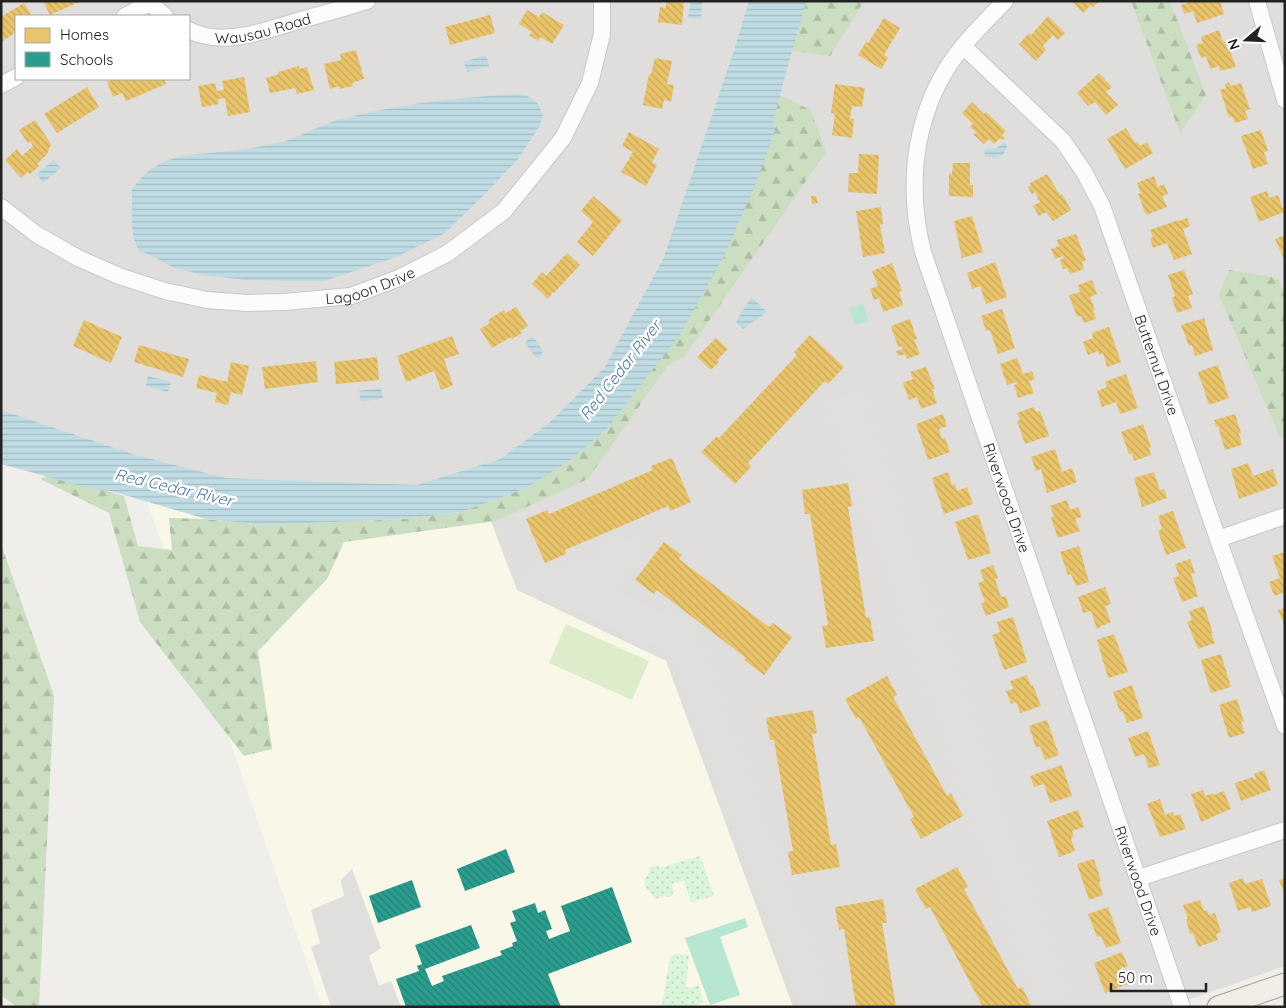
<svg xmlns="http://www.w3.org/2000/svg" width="1286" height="1008" viewBox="0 0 1286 1008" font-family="Quicksand,sans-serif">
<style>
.residential{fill:#dfdedc;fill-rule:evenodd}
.education{fill:#f8f7e8}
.forest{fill:url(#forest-firs)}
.park{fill:url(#park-dots)}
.garden{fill:#ddeccb}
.pitch{fill:#b7e6d2}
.parking{fill:#e0dfde}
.water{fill:url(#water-rules)}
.homes{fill:url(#homes-back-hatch)}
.schools{fill:url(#schools-back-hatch)}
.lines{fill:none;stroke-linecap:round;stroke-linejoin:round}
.minor-casing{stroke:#c9c8c7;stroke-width:18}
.major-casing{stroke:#a79c86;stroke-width:23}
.minor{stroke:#fdfcfc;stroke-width:16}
.major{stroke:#f3ede7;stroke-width:21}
.labels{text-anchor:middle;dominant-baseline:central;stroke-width:5;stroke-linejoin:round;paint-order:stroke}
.street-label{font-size:15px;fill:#222;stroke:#fff}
.water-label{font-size:16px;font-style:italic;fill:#4a7aab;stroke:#fff}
</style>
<defs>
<pattern id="forest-firs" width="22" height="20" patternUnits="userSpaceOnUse" patternTransform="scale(1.25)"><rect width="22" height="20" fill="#cbdec1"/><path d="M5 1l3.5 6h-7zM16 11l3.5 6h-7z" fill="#aebea6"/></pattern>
<pattern id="park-dots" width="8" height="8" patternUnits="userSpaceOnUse" patternTransform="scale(1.25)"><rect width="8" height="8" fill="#daf5da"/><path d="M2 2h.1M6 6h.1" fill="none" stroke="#bbd2bb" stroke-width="1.8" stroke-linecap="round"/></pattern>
<pattern id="water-rules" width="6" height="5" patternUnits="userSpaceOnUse" patternTransform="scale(1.25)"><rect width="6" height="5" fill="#bfdbe3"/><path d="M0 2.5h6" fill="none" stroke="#a4bcc2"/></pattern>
<pattern id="homes-back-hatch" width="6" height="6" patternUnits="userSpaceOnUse" patternTransform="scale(1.25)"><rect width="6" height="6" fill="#e9c46a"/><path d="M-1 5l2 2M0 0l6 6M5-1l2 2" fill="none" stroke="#c8a85c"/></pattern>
<pattern id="schools-back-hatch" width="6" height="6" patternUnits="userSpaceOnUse" patternTransform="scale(1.25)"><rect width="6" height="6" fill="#2a9d8f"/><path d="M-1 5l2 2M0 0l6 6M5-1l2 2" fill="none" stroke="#248074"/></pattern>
</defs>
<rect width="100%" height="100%" fill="#f0eeeb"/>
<g class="residential">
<path d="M1,1H749L732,56L663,259L604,368L549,423L500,459L418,485L226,478L136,455L1,410ZM16,16H189V79H16Z"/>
<polygon points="806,1 1285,1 1285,966 1168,1007 793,1007 666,661 517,590 484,503 526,488 773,121"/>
</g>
<polygon class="education" points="147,501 206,519 461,512 484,503 517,590 666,661 793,1007 322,1007"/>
<g class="forest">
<polygon points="805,1 864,1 830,56 790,51"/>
<polygon points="1131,1 1170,1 1206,95 1180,133"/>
<polygon points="775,93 811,110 826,152 684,357 668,365 588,479 496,521 344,542 327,579 258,651 272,749 244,756 140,622 109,513 40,479 51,474 124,496 138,546 172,550 169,518 206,519 265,525 403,519 461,512 526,488 569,461 606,430"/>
<polygon points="1229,270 1278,278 1285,296 1285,436 1280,438 1219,295"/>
<polygon points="1,544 54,696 39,1007 17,1007 1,995"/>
</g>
<g class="park">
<polygon points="700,856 714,896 691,902 684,881 672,884 673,894 670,897 663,896 655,899 649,890 647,890 644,881 650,871 649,867 659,865 659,868"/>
<polygon points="675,954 689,955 686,986 688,988 699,985 703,1002 692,1007 662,1006 670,957"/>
</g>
<polygon class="garden" points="566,624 649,661 632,700 549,663"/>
<g class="pitch">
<polygon points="863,304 869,321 855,325 849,308"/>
<polygon points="745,918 748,927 720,937 740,995 710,1005 685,938"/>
</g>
<g class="parking">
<polygon points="851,393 858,394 862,396 869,416 1069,997 1062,999 1065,1007 1048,1007 1047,1005 1038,1007 838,437 826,407"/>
<polygon points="619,535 645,547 614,590 689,625 698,633 833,1007 799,1007 670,655 661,648 540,596 524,577 541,565 551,578 576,561 582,567 587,567 603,548"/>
<polygon points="352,869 381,948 369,956 379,986 391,981 401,1007 331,1007 311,947 320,943 311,910 344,896 341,880"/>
</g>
<g class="water">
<polygon points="691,1 702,1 701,19 688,18"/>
<polygon points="749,1 806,1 773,121 775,131 754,188 724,256 681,333 606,430 569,461 526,488 461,512 403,519 265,525 206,519 111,491 89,488 1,464 1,410 136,455 226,478 417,485 500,459 549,423 604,368 663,259 732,56"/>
<polygon points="486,55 489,66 467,72 464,62"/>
<path d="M518,94L525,95L534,100L538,104L543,116L539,127L518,159L486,193L445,233L396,257L330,279L321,281H297L246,280L202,275L172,267L148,254L139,251L134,240L132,227V190C157,152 189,156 229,151C244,149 259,147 274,144C296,140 316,126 338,120C397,104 457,97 518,94Z"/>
<path d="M1003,143L1007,144C1007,157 995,160 985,156L984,150L989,148L995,149Z"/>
<polygon points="53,160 61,168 43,183 37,174"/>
<polygon points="751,297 767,312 743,329 736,322"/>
<polygon points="531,337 534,338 543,351 540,358 535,357 525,342"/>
<polygon points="148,376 171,382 168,392 146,386"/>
<polygon points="381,388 383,398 361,402 359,391"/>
</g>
<g class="homes">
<polygon points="43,1 81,1 50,15"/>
<polygon points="666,1 684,1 682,25 658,22 660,7 666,8"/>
<polygon points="1072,1 1100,1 1093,7 1091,5 1083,13"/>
<polygon points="1193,1 1220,1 1224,14 1197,23 1193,11 1184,14 1181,5"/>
<polygon points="24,3 32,16 16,16 16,32 1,42 1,17"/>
<polygon points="527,10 539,17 542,12 564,25 552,44 540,37 538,41 529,35 532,32 519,24"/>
<polygon points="490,15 495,33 450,45 445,27"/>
<polygon points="1048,16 1065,33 1058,40 1053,35 1043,46 1046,50 1036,61 1019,44 1029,33 1031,35"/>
<polygon points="884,18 900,28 884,55 888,58 881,69 858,55 866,42 868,43"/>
<polygon points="1219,30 1223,42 1225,41 1227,49 1229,48 1236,67 1220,71 1219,66 1210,69 1206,56 1201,58 1196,45 1203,43 1201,37"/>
<polygon points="356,50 364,79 352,83 353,86 340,89 339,86 330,89 324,64 341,60 340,54"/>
<polygon points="655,58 672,61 667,84 674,85 671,102 664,100 662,109 643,105 649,74 651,74"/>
<polygon points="299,66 300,69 307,67 314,90 297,94 295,88 270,93 266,78 279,74 278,72"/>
<polygon points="1099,73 1112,87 1106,92 1118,105 1106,115 1095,102 1088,106 1077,93"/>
<polygon points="244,77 250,112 228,116 225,98 218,99 219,104 202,107 198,86 215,83 217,91 224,90 222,81"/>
<polygon points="114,79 124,79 125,80 128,79 164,79 166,84 126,101 122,93 113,97 107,82"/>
<polygon points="1229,82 1231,86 1241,83 1250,109 1245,111 1248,119 1235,123 1232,116 1229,117 1220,90 1226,88 1225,84"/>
<polygon points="835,84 865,88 862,107 852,106 850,118 854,119 852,138 832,135 835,114 831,113"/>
<polygon points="87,87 99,107 57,133 44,114"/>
<polygon points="972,102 984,114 986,112 1006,131 1002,135 1005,138 1003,140 1000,138 994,144 989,139 984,144 974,135 976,132 970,127 973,124 962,113"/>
<polygon points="35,120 51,144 47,154 37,164 39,166 30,174 28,172 21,178 5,160 17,149 22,156 33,146 30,141 28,143 19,130"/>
<polygon points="1126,128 1135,143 1138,142 1140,146 1147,142 1153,153 1125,169 1107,139"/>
<polygon points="1261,130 1268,151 1264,152 1268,164 1253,169 1241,136"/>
<polygon points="629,132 659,149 652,162 657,165 646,186 621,172 633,152 622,146"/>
<polygon points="859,154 879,155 877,194 848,192 849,173 858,173"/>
<polygon points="953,163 970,163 970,185 973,185 973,197 949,196 949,174 952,174"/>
<polygon points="1047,174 1060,195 1062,194 1071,210 1053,221 1046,212 1039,216 1033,206 1040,202 1035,192 1032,194 1028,187 1031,185 1030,183"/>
<polygon points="1154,176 1158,187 1164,184 1168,194 1162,196 1167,207 1146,215 1138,194 1141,193 1137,183"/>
<polygon points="1267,191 1269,198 1278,195 1284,212 1259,222 1250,197"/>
<polygon points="593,196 622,220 593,256 577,242 593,222 581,211"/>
<polygon points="811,196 816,196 818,203 812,204"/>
<polygon points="881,207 883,224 880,225 885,253 863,257 856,211"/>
<polygon points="972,216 983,252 962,258 954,221"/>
<polygon points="1187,218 1190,226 1183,229 1192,254 1174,260 1167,243 1153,248 1150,239 1153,237 1150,230 1178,220 1179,221"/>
<polygon points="1076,234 1086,260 1082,262 1084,269 1070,274 1067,268 1063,269 1060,260 1064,258 1063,256 1055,259 1051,249 1059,246 1057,240"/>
<polygon points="1285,235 1285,261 1275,239"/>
<polygon points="567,253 580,265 554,293 553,292 548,299 532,284 542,272 546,276"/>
<polygon points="995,262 1007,297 986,304 980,286 972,289 967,273"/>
<polygon points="892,263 902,291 899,292 903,305 883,312 879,298 874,300 870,289 878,286 872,271"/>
<polygon points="1184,270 1193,294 1188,296 1192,308 1177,313 1172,298 1175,296 1168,275"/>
<polygon points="1092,280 1097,294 1090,297 1095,310 1093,311 1096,319 1084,323 1081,316 1077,317 1069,295 1080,292 1078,285"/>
<polygon points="516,307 528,326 520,331 522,333 512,339 511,337 492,348 480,329 490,323 488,320 504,310 506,313"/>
<polygon points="1002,309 1015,348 998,354 990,330 986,331 981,316"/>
<polygon points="1204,318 1213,350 1195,356 1192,345 1189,346 1181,325"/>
<polygon points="910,319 917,339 914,340 920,354 907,359 905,354 898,356 896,351 903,349 902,346 898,347 891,326"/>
<polygon points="84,320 122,337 111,363 73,346"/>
<polygon points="1109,327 1121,362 1107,367 1103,353 1099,355 1098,351 1088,355 1083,342 1093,338 1092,333"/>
<polygon points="810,335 844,367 828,384 825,381 748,463 751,467 735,484 701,452 717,436 719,438 797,355 794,352"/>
<polygon points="452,336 459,354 444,359 453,385 441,390 434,371 406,382 397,356"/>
<polygon points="716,338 728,349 717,360 719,362 711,370 697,357"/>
<polygon points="139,345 189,359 183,377 134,362"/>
<polygon points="377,357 379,380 336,384 334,362"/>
<polygon points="1017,358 1023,374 1032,371 1035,379 1029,381 1034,393 1018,398 1014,385 1017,384 1016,382 1007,385 1000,364"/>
<polygon points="316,361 318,382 265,389 262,367"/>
<polygon points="231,362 249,366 242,395 231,392 228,405 215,402 217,393 196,388 199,375 227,382"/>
<polygon points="1218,365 1229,398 1209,405 1198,372"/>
<polygon points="926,367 935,389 932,390 937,403 921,409 917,397 909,400 903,383 913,379 910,372"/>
<polygon points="1126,374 1138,408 1120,414 1116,402 1102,407 1097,391 1107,387 1105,382"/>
<polygon points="1034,407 1036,412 1040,411 1049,436 1025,444 1017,421 1020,420 1017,413"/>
<polygon points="943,414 947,426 939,429 942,439 945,438 950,452 928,460 916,424"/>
<polygon points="1235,414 1241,433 1239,434 1242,445 1225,450 1218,426 1216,427 1214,420"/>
<polygon points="1143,424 1151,447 1149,448 1151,455 1134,461 1132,454 1129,454 1121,432"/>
<polygon points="1055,449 1062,472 1072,468 1077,482 1047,493 1041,469 1036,471 1031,457"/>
<polygon points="672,458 691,502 670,511 668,506 565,550 566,554 545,563 526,519 547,510 549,514 653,470 651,466"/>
<polygon points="1248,463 1253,476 1273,469 1278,485 1239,499 1231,469"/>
<polygon points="948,472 952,485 955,484 957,491 967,487 973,504 944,514 932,478"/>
<polygon points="1154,472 1160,490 1164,489 1167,498 1142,507 1134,478"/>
<polygon points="848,483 852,506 848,507 866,618 870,617 874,641 826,648 822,626 828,625 810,514 805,514 802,490"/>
<polygon points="1067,500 1070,510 1078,507 1082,517 1075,519 1080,531 1058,538 1051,518 1054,516 1050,506"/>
<polygon points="1173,511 1186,548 1166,555 1158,531 1162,529 1158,516"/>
<polygon points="978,514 991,553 968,560 955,522"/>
<polygon points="664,542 682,555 679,559 769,627 773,623 792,637 764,675 744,660 746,658 657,590 654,594 635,580"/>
<polygon points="1079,546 1089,582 1076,586 1071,574 1068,575 1060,552"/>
<polygon points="1285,552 1285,592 1274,596 1269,582 1280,578 1272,556"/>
<polygon points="1190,559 1195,573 1191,574 1198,596 1182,602 1173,578 1179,576 1175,564"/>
<polygon points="993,565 998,578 995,579 1001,597 1006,596 1009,607 986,616 981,603 985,602 978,583 984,581 980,570"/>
<polygon points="1105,587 1111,604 1105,606 1111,622 1099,627 1100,628 1097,629 1091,611 1083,613 1078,597"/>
<polygon points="1204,606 1213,633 1211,633 1215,643 1198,649 1187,622 1192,620 1189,611"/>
<polygon points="1285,608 1285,627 1278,610"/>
<polygon points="1013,617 1027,662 1004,670 992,635 1000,632 997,622"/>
<polygon points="1114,634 1128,672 1108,678 1097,640"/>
<polygon points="1221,654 1231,687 1211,693 1201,660"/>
<polygon points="1027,675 1031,686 1033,685 1041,706 1020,713 1016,702 1011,704 1006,691 1013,689 1010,681"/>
<polygon points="887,676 897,695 893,697 947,796 951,793 963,816 921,839 910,819 914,817 859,717 856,719 845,699"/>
<polygon points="1132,685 1143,718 1127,723 1123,711 1120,712 1113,692"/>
<polygon points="1237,699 1244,722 1241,722 1245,733 1229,738 1219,705"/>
<polygon points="813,710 817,733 812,734 831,845 836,844 840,867 792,875 788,852 793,851 774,740 770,740 766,718"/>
<polygon points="1047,720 1059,755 1045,760 1040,746 1036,748 1029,726"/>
<polygon points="1148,731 1160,765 1149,768 1144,754 1135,757 1128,738"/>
<polygon points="1062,765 1072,796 1050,803 1044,784 1034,787 1030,776"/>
<polygon points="1264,770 1271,790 1241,801 1235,783 1253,777 1254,780 1256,779 1254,774"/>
<polygon points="1203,790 1205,796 1213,793 1213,795 1224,791 1231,809 1201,822 1191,794"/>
<polygon points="1160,799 1165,815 1173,812 1174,816 1180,814 1186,829 1160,837 1147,804"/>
<polygon points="1078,810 1084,827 1072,831 1074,837 1071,838 1075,851 1059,857 1047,821"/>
<polygon points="1094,859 1101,881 1099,882 1103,895 1089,900 1077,864"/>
<polygon points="957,867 968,887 964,889 1018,989 1022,987 1032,1007 983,1007 930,907 926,909 915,889"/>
<polygon points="1243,878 1245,884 1262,879 1271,906 1252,912 1250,907 1238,911 1229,883"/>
<polygon points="1285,878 1285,892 1284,892 1279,880"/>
<polygon points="883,899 887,923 882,923 896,1007 856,1007 844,929 839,930 835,907"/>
<polygon points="1200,900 1204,911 1207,910 1209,915 1215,913 1221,932 1216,934 1218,940 1198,947 1193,933 1190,934 1186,919 1188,919 1183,905"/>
<polygon points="1108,907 1121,943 1106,948 1101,936 1097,937 1088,914"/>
<polygon points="1122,952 1128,966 1122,969 1128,984 1105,993 1094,963"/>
</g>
<g class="schools">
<polygon points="506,849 515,872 465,891 457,869"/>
<polygon points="412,880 421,907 378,923 369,896"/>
<polygon points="612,887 632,942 548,974 561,1007 406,1007 396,979 419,971 417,966 422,964 415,945 471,925 480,948 425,969 432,986 444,981 442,976 502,955 500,951 513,946 512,943 517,941 510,923 516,921 512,911 535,903 538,913 545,910 552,929 546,931 549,939 570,931 561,906"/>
</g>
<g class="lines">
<g class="minor-casing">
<g id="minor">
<polyline points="148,1 165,16"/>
<path id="s1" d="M1005,1C991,16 976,30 963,46C915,104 905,181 923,252L1182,1007"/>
<polyline points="1257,1 1285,100"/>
<polyline points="125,16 150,3"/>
<path id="s2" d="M189,30C223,48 266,30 301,20C323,14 345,8 367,1"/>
<path id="s3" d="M963,46L1063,141L1084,172L1102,206L1218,539L1285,726"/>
<polyline points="1,85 16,77"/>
<path id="s4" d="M1,207L36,234L78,258L119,276L165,291L207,300L247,303L284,302L351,296L399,278L448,253L504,211L563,138L590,83L602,34V1"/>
<polyline points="1218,539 1285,516"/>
<polyline points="1139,878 1285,830"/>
</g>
</g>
<g class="major-casing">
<polyline id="major" points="1218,1007 1285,984"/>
</g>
<use href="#minor" class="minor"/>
<use href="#major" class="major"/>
</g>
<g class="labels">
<g class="street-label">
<text stroke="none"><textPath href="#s2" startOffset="76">Wausau Road</textPath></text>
<text stroke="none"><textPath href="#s4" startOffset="394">Lagoon Drive</textPath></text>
<text stroke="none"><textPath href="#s3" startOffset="382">Butternut Drive</textPath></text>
<text stroke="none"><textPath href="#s1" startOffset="539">Riverwood Drive</textPath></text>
<text stroke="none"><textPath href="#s1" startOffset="944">Riverwood Drive</textPath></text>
</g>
<g class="water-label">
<text transform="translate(620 370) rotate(-52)">Red Cedar River</text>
<text transform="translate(174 487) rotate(13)">Red Cedar River</text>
</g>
</g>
<rect width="1286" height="1008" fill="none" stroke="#222222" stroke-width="5"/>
<rect x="15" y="15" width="175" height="65" fill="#ffffff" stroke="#a7a7a7"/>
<rect x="25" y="28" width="25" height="15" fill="#e9c46a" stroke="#a7a7a7"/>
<text x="60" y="40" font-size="15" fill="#222222">Homes</text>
<rect x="25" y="52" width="25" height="15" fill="#2a9d8f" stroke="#a7a7a7"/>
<text x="60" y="65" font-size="15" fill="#222222">Schools</text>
<g transform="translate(1246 40) rotate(251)" stroke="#ffffff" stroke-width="4" paint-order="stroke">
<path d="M0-4L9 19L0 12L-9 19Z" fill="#222222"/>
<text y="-8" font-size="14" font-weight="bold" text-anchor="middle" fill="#222222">N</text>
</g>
<path d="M1111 983v8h95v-8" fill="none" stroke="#222222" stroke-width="2.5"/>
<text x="1118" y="983" font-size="15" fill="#222222" stroke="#ffffff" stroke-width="4" paint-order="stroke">50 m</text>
</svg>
